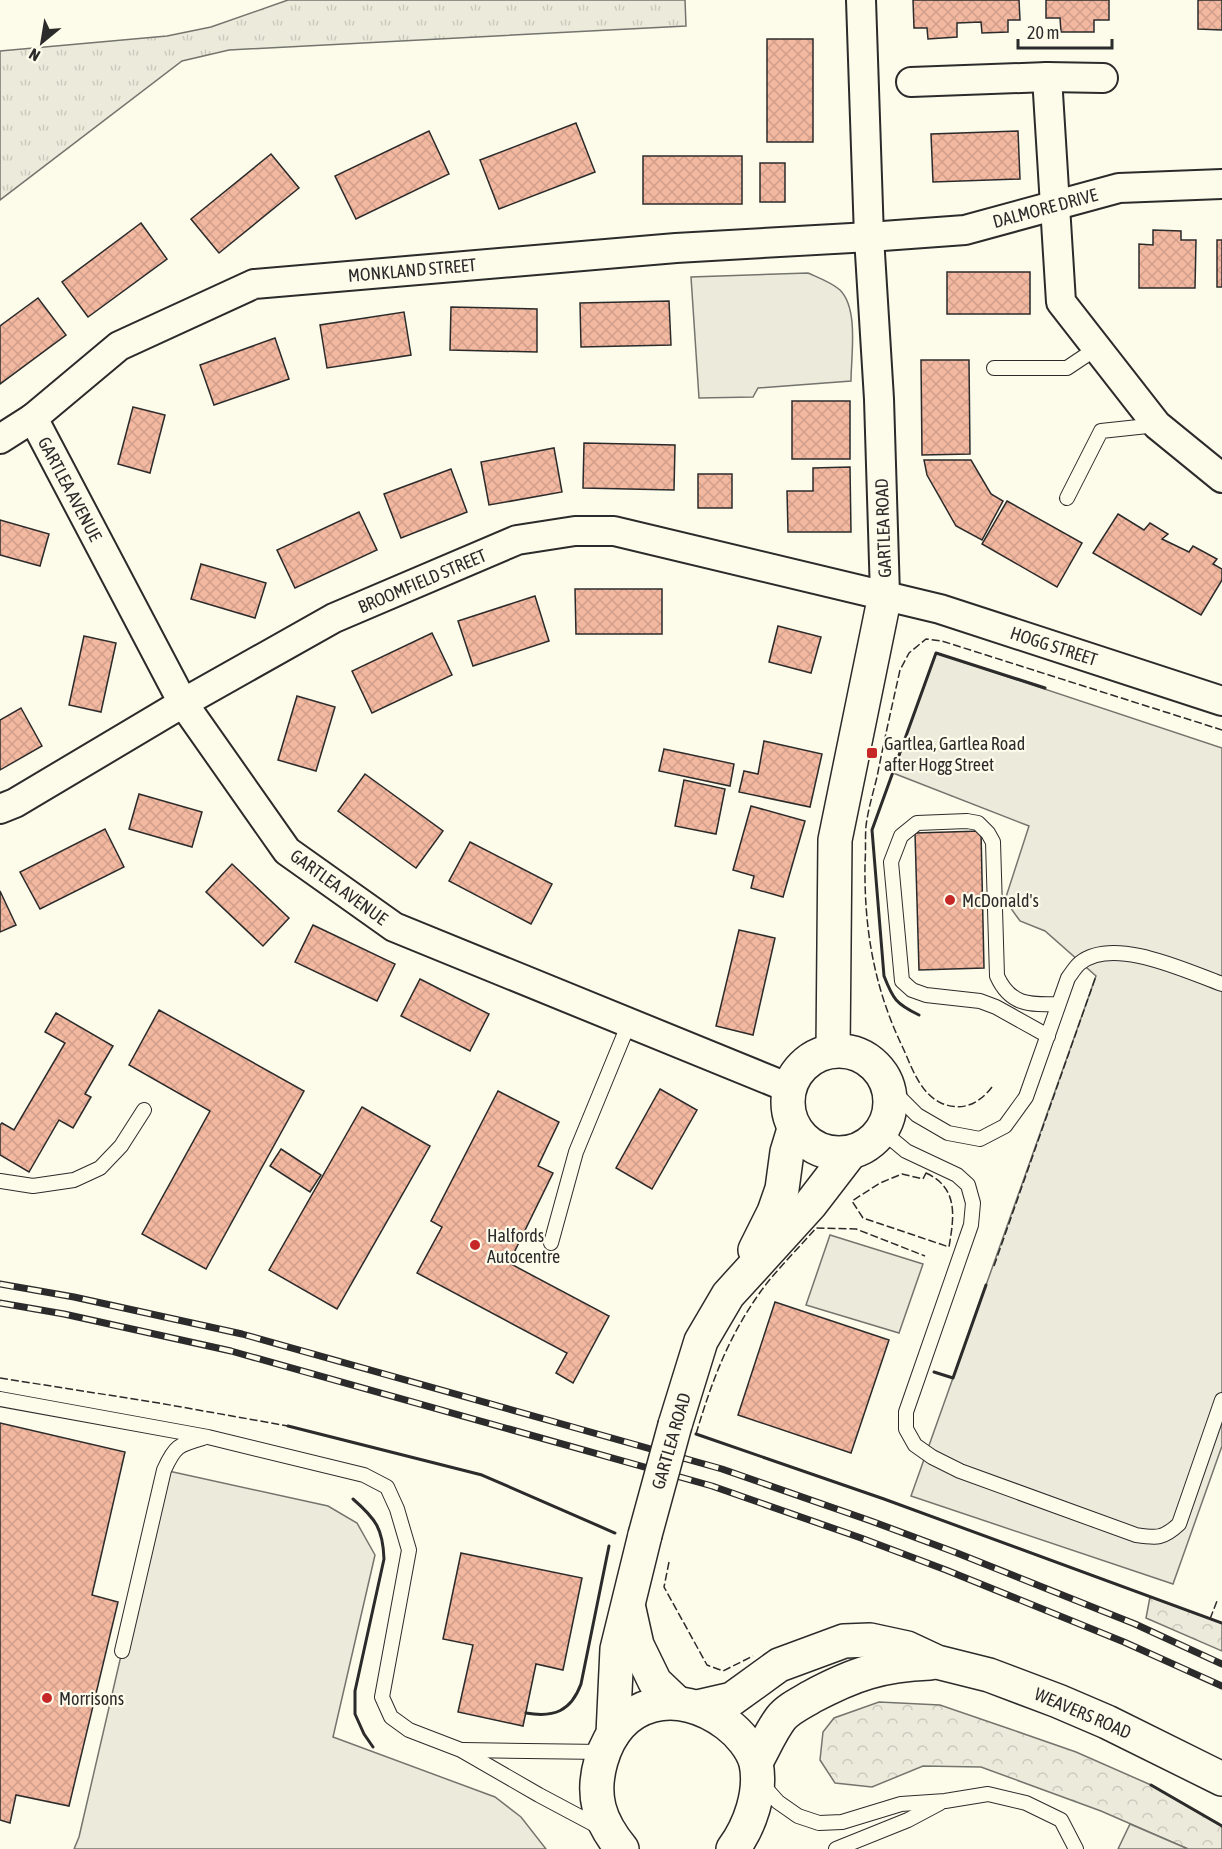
<svg xmlns="http://www.w3.org/2000/svg" width="1222" height="1849" viewBox="0 0 1222 1849" font-family="'Asap Condensed',sans-serif">
<style>
.grass{fill:url(#grass-tufts);stroke:#74746e;stroke-width:1.5}
.forest{fill:url(#forest-crowns);stroke:#74746e;stroke-width:1.5}
.park{fill:#ecebdb;stroke:#74746e;stroke-width:1.5}
.parking{fill:#eceadb;stroke:#74746e;stroke-width:1.5}
.building{fill:url(#building-cross-hatch);stroke:#2b2b2b;stroke-width:1.5}
.lines{fill:none;stroke-linecap:round;stroke-linejoin:round}
.lane-casing{stroke:#2b2b2b;stroke-width:16}
.street-casing{stroke:#2b2b2b;stroke-width:32}
.secondary-casing{stroke:#2b2b2b;stroke-width:36}
.primary-casing{stroke:#2b2b2b;stroke-width:36}
.lane{stroke:#fdfbea;stroke-width:14}
.street{stroke:#fdfbea;stroke-width:28}
.secondary{stroke:#fdfbea;stroke-width:33}
.primary{stroke:#fdfbea;stroke-width:33}
.rail-casing{stroke:#2b2b2b;stroke-width:7}
.rail{stroke:#fdfbea;stroke-width:4.5;stroke-dasharray:14;stroke-linecap:butt}
.secondary-bridge-casing{stroke:#2b2b2b;stroke-width:36;stroke-linecap:butt}
.secondary-bridge{stroke:#fdfbea;stroke-width:33}
.fence{stroke:#2b2b2b;stroke-width:1.5;stroke-dasharray:8 3;stroke-linecap:butt}
.wall{stroke:#2b2b2b;stroke-width:3}
.poi-dot{fill:#c62828;stroke:#fdfbea;stroke-width:2}
.labels{text-anchor:middle;dominant-baseline:central;stroke-width:4.5;stroke-linejoin:round;paint-order:stroke}
.street-label{font-size:18px;fill:#2b2b2b;stroke:#fdfbea}
.poi-label{font-size:18px;fill:#2b2b2b;stroke:#fdfbea;text-anchor:start}
</style>
<defs>
<pattern id="grass-tufts" width="24" height="20" patternUnits="userSpaceOnUse" patternTransform="scale(1.5)"><rect width="24" height="20" fill="#ecebdb"/><path d="M3 7l-1-3M5 7V3M7 7l1-3M15 17l-1-3M17 17v-4M19 17l1-3" fill="none" stroke="#cbcabc"/></pattern>
<pattern id="forest-crowns" width="20" height="18" patternUnits="userSpaceOnUse" patternTransform="scale(1.5)"><rect width="20" height="18" fill="#ecebdb"/><path d="M2 6a3 3 0 1 1 6 0M12 15a3 3 0 1 1 6 0" fill="none" stroke="#cbcabc"/></pattern>
<pattern id="building-cross-hatch" width="8" height="8" patternUnits="userSpaceOnUse" patternTransform="scale(1.5)"><rect width="8" height="8" fill="#f2b8a0"/><path d="M0 0l8 8M0 8l8-8" fill="none" stroke="#d09e8a"/></pattern>
</defs>
<rect width="100%" height="100%" fill="#fdfbea"/>
<polygon class="grass" points="288,0 685,0 686,26 229,50 182,61 0,200 0,51 167,36 211,27"/>
<g class="forest">
<polygon points="1150,1597 1222,1623 1222,1651 1146,1618"/>
<polygon points="879,1702 940,1705 1007,1728 1076,1752 1151,1785 1222,1826 1222,1849 1188,1849 1101,1811 981,1767 923,1766 872,1787 835,1783 820,1760 823,1732 834,1718"/>
</g>
<path class="park" d="M808,273C819,278 831,282 840,290C859,309 851,356 851,381L758,388L753,397L699,398L691,277Z"/>
<g class="parking">
<polygon points="936,653 1222,748 1222,1446 1173,1584 911,1496 1096,976 1045,931 1020,921 1005,900 1029,826 893,773"/>
<polygon points="830,1235 923,1264 899,1333 806,1305"/>
<polygon points="164,1470 328,1506 357,1523 375,1555 333,1737 495,1797 521,1817 546,1849 74,1849 79,1837"/>
<polygon points="1130,1824 1188,1849 1118,1849"/>
</g>
<g class="building">
<polygon points="913,0 1019,0 1020,20 1008,20 1008,32 982,33 981,22 957,23 957,37 928,39 927,28 914,28"/>
<polygon points="1046,0 1109,0 1109,20 1094,20 1094,32 1061,32 1060,18 1046,18"/>
<polygon points="1198,0 1222,0 1222,30 1198,29"/>
<rect x="767" y="39" width="46" height="103"/>
<polygon points="576,123 595,172 499,209 480,160"/>
<polygon points="429,131 449,174 356,219 335,176"/>
<polygon points="1018,131 1020,179 933,182 931,134"/>
<polygon points="271,154 299,188 219,253 191,219"/>
<rect x="643" y="156" width="99" height="48"/>
<rect x="760" y="163" width="25" height="39"/>
<polygon points="141,223 167,259 88,317 62,282"/>
<polygon points="1153,230 1181,231 1181,240 1196,240 1195,288 1139,288 1139,244 1153,245"/>
<rect x="1217" y="240" width="5" height="47"/>
<rect x="947" y="272" width="83" height="42"/>
<polygon points="38,298 66,335 0,384 0,326"/>
<polygon points="669,301 671,345 581,347 580,303"/>
<polygon points="451,307 537,309 537,352 450,350"/>
<polygon points="404,312 411,355 327,368 320,325"/>
<polygon points="275,338 289,379 214,405 200,365"/>
<polygon points="921,360 969,360 970,454 922,455"/>
<rect x="792" y="401" width="58" height="58"/>
<polygon points="133,407 165,415 150,473 118,464"/>
<polygon points="584,443 675,445 674,490 583,488"/>
<polygon points="554,448 562,492 489,505 481,462"/>
<polygon points="924,460 971,460 991,494 1003,501 982,540 956,526 927,475"/>
<polygon points="850,467 851,532 788,532 787,491 813,491 813,468"/>
<polygon points="451,469 467,512 401,538 384,494"/>
<rect x="698" y="474" width="34" height="34"/>
<polygon points="1007,501 1082,543 1057,587 982,544"/>
<polygon points="359,512 377,550 295,588 277,550"/>
<polygon points="1118,514 1144,530 1150,523 1168,534 1162,539 1189,552 1193,546 1217,559 1213,564 1222,569 1222,580 1201,615 1093,553"/>
<polygon points="0,520 49,534 40,566 0,555"/>
<polygon points="201,564 266,583 255,618 191,599"/>
<polygon points="575,589 662,589 662,634 576,634"/>
<polygon points="535,596 549,641 473,666 458,621"/>
<polygon points="778,626 821,637 811,673 769,662"/>
<polygon points="432,633 452,675 372,713 352,671"/>
<polygon points="84,636 116,643 101,712 69,705"/>
<polygon points="297,696 335,707 316,771 278,760"/>
<polygon points="21,708 42,746 0,770 0,720"/>
<polygon points="764,741 822,754 810,807 739,792 744,771 758,774"/>
<polygon points="664,749 734,764 730,786 659,771"/>
<polygon points="365,774 443,831 416,868 338,811"/>
<polygon points="684,780 725,789 716,834 675,826"/>
<polygon points="139,794 202,812 192,847 129,829"/>
<polygon points="751,806 805,821 783,897 751,888 754,876 733,870"/>
<polygon points="105,829 124,867 40,909 20,872"/>
<polygon points="981,831 984,968 919,970 915,833"/>
<polygon points="470,842 552,884 531,924 449,881"/>
<polygon points="232,864 289,918 263,946 206,892"/>
<polygon points="0,891 16,925 0,932"/>
<polygon points="313,925 395,964 377,1001 295,962"/>
<polygon points="739,930 775,938 753,1035 716,1026"/>
<polygon points="420,979 489,1014 470,1051 401,1016"/>
<polygon points="159,1010 304,1091 206,1269 142,1234 210,1111 129,1065"/>
<polygon points="56,1013 113,1046 85,1094 91,1097 73,1128 59,1120 29,1172 0,1155 0,1125 2,1123 14,1130 65,1043 45,1032"/>
<polygon points="660,1089 697,1110 652,1189 616,1168"/>
<polygon points="498,1091 559,1122 538,1166 553,1173 509,1263 609,1316 573,1383 556,1373 567,1353 417,1273 442,1227 431,1221"/>
<polygon points="362,1107 430,1146 337,1309 269,1270"/>
<polygon points="281,1149 321,1175 310,1192 270,1166"/>
<polygon points="775,1302 889,1340 851,1453 738,1415"/>
<polygon points="0,1423 125,1452 92,1595 118,1602 69,1806 16,1795 10,1823 0,1820"/>
<polygon points="461,1553 582,1578 563,1670 536,1664 523,1726 458,1712 473,1645 443,1639"/>
</g>
<g class="lines">
<g class="lane-casing">
<g id="lane">
<polyline points="994,368 1067,368 1097,348"/>
<polyline points="1067,498 1101,431 1157,425"/>
<path d="M1048,1036L996,1007L980,1001L926,995L912,990L902,981L891,862L901,836L917,823L967,821L978,823L988,833L993,842L997,976C1010,1005 1029,1005 1058,1004"/>
<path d="M888,1086L917,1115L948,1133L980,1139L1005,1126L1026,1097L1068,978C1072,973 1075,967 1080,963C1114,936 1186,971 1222,984"/>
<path d="M882,1131L906,1151L957,1175L968,1185L973,1203L971,1225L906,1412V1429L915,1445L932,1457L960,1471L1136,1535C1157,1538 1163,1539 1179,1524L1222,1400"/>
<polyline points="0,1181 33,1186 74,1180 100,1168 121,1146 144,1110"/>
<polyline points="551,1243 576,1152 629,1023"/>
<polyline points="0,1399 208,1437 364,1475 387,1487 397,1509 409,1550 382,1697 391,1717 409,1730 461,1750 539,1795 601,1828"/>
<path d="M122,1651L164,1470C175,1446 178,1445 203,1438"/>
<polyline points="463,1750 603,1752"/>
<polyline points="761,1783 778,1802 798,1816 819,1823 842,1822 901,1804 945,1801 988,1794 1026,1803 1061,1820 1076,1849"/>
<polyline points="836,1849 908,1820 940,1803"/>
</g>
</g>
<g class="street-casing">
<g id="street">
<polyline points="861,0 869,237 879,399 885,595"/>
<polyline points="1047,77 1061,302 1157,425 1222,478"/>
<polyline points="911,82 1047,77 1103,78"/>
<polyline points="33,418 183,703 287,851 394,927 789,1088"/>
<polyline points="0,439 33,418 119,346 254,284 676,248 869,237 965,230 1119,188 1222,184"/>
<polyline points="0,809 15,803 183,703 334,618 517,540 575,531 614,531 940,609 1222,701"/>
</g>
</g>
<g class="secondary-casing">
<g id="secondary">
<circle cx="839" cy="1102" r="51"/>
<polyline points="833,1051 835,840 885,595"/>
<polyline points="755,1250 774,1212 782,1189 787,1152 794,1129"/>
<polyline points="675,1425 701,1341 728,1295 810,1205 850,1153"/>
<polyline points="629,1609 637,1645 655,1682 676,1702"/>
<polyline points="613,1734 617,1649 645,1535"/>
</g>
</g>
<g class="primary-casing">
<g id="primary">
<polyline points="697,1707 732,1699 779,1665 844,1641 870,1640 907,1648 937,1662 989,1675 1058,1701 1107,1722 1222,1779"/>
<path d="M756,1762C764,1748 771,1731 781,1718C788,1709 801,1703 811,1697C854,1674 881,1665 930,1663"/>
<path d="M622,1849C599,1821 591,1796 601,1761C619,1699 678,1687 727,1724C739,1733 752,1748 756,1763C762,1792 750,1826 733,1849"/>
</g>
</g>
<use href="#lane" class="lane"/>
<use href="#street" class="street"/>
<use href="#secondary" class="secondary"/>
<use href="#primary" class="primary"/>
<g class="rail-casing">
<g id="rail">
<polyline points="0,1284 74,1297 242,1334 722,1469 871,1521 957,1553 1135,1624 1222,1664"/>
<polyline points="0,1303 64,1314 231,1351 712,1486 861,1538 946,1570 1124,1642 1222,1686"/>
</g>
</g>
<use href="#rail" class="rail"/>
<g class="secondary-bridge-casing">
<polyline id="secondary-bridge" points="645,1535 675,1425"/>
</g>
<use href="#secondary-bridge" class="secondary-bridge"/>
<g class="fence">
<path d="M992,1087C979,1104 962,1112 941,1103C920,1093 912,1068 903,1048C874,988 864,929 865,863C866,851 865,838 866,826C868,810 873,793 877,777C884,741 892,706 900,670L909,653L926,639L942,641L1222,730"/>
<path d="M926,1173C959,1188 954,1217 949,1247L863,1218L852,1201L880,1183L902,1174L923,1179Z"/>
<polyline points="994,1266 1096,976"/>
<polyline points="0,1378 159,1403 288,1426"/>
<path d="M696,1434C712,1381 728,1337 761,1291C777,1269 798,1249 816,1228L856,1229L925,1256"/>
<polyline points="669,1562 664,1587 707,1665 723,1671 753,1656"/>
<polyline points="1210,1619 1217,1601"/>
</g>
<g class="wall">
<path d="M919,1015C896,1004 893,999 884,976L872,830L936,653L1045,688"/>
<polyline points="934,1372 953,1378 986,1285"/>
<polyline points="288,1426 482,1475 615,1533"/>
<polyline points="696,1434 884,1499 1222,1623"/>
<path d="M353,1499C376,1519 383,1529 384,1559L355,1691V1714L364,1734L373,1747"/>
<path d="M526,1713C554,1718 571,1711 581,1684L609,1546"/>
<polyline points="1151,1785 1222,1826"/>
</g>
</g>
<g class="poi-dot">
<rect x="866" y="747" width="12" height="12" rx="3"/>
<circle cx="950" cy="900" r="6"/>
<circle cx="475" cy="1245" r="6"/>
<circle cx="47" cy="1698" r="6"/>
</g>
<g class="labels">
<g class="street-label">
<text transform="translate(1045 208) rotate(-15)">DALMORE DRIVE</text>
<text transform="translate(412 270) rotate(-5)">MONKLAND STREET</text>
<text transform="translate(70 489) rotate(62)">GARTLEA AVENUE</text>
<text transform="translate(883 528) rotate(-92)">GARTLEA ROAD</text>
<text transform="translate(422 581) rotate(-23)">BROOMFIELD STREET</text>
<text transform="translate(1054 646) rotate(18)">HOGG STREET</text>
<text transform="translate(339 887) rotate(36)">GARTLEA AVENUE</text>
<text transform="translate(671 1441) rotate(-74)">GARTLEA ROAD</text>
<text transform="translate(1083 1713) rotate(23)">WEAVERS ROAD</text>
</g>
<g class="poi-label">
<text x="884" y="743">Gartlea, Gartlea Road<tspan x="884" dy="21">after Hogg Street</tspan></text>
<text x="962" y="900">McDonald's</text>
<text x="487" y="1235">Halfords<tspan x="487" dy="21">Autocentre</tspan></text>
<text x="59" y="1698">Morrisons</text>
</g>
</g>
<g transform="translate(42 42) rotate(210)" stroke="#fdfbea" stroke-width="4.5" paint-order="stroke">
<path d="M0-4.5L10 22L0 15L-10 22Z" fill="#2b2b2b"/>
<text y="-9" font-size="16" font-weight="bold" text-anchor="middle" fill="#2b2b2b">N</text>
</g>
<path d="M1018 39v9h94v-9" fill="none" stroke="#2b2b2b" stroke-width="3"/>
<text x="1027" y="39" font-size="18" fill="#2b2b2b" stroke="#fdfbea" stroke-width="4.5" paint-order="stroke">20 m</text>
</svg>
